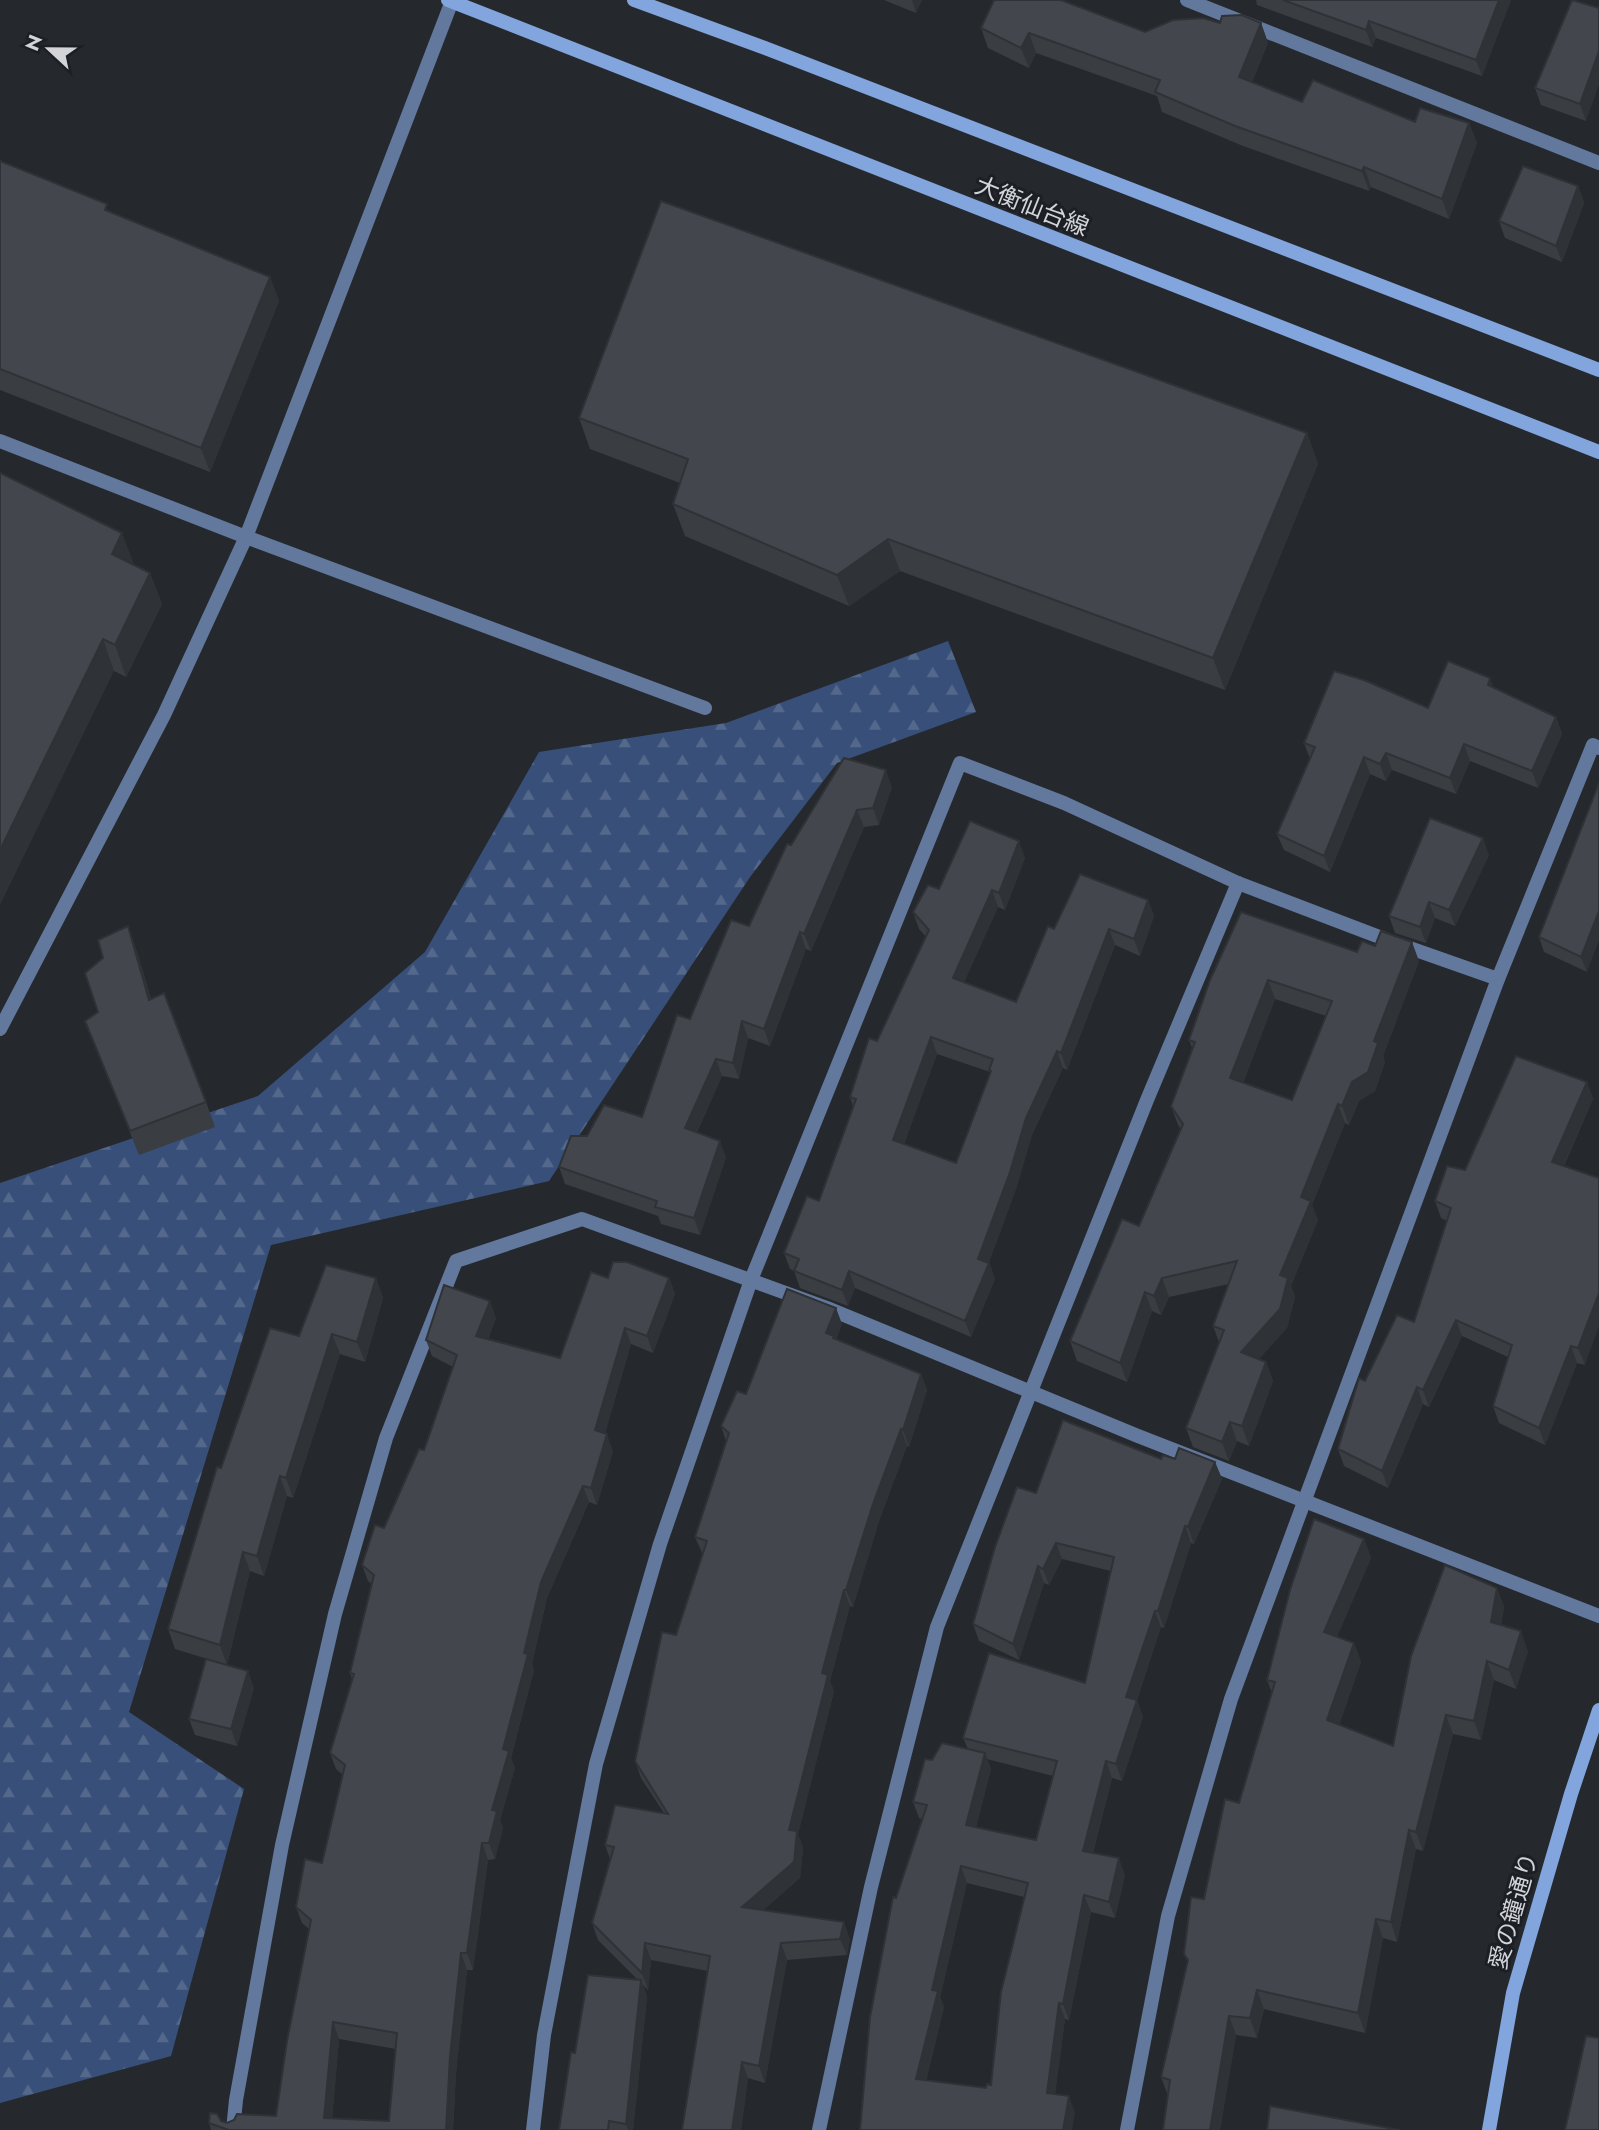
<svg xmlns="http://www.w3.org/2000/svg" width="1599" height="2130" viewBox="0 0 1599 2130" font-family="Jost,'Noto Sans JP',sans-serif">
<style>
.forest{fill:url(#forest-firs)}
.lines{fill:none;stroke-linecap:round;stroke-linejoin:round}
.street{stroke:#62789c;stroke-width:14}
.secondary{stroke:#82a5de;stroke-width:14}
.wall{fill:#3a3d42;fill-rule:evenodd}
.shaded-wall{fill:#2f3236}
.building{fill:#43474d;stroke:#2f3236;stroke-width:2;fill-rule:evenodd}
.labels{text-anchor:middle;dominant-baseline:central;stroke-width:6;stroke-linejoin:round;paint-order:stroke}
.street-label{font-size:24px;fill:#d2d4d8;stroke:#1c1f25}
</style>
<defs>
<pattern id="forest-firs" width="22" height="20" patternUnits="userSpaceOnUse" patternTransform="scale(1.75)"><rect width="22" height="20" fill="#385079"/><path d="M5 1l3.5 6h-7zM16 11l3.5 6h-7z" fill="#54688b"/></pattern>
</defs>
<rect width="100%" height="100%" fill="#25292e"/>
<polygon class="forest" points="948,641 976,712 837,763 750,877 549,1181 271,1245 129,1712 244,1789 171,2056 0,2103 0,1183 258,1096 425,952 539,752 726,723"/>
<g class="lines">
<g class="street">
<polyline points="1187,0 1599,163"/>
<polyline points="0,441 246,537 705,708"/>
<polyline points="0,1029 164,715 246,537 452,1"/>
<polyline points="233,2130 236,2100 282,1845 335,1614 386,1438 456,1261 582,1219 827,1308 1138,1436 1599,1616"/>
<polyline points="533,2130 544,2035 596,1764 660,1544 751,1280 960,763 1064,803 1238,883 1390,941 1498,979"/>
<polyline points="819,2130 871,1887 937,1627 1147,1100 1238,883"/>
<polyline points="1127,2130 1168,1916 1231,1699 1498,979 1593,745 1599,748"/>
</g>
<g class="secondary">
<polyline points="448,0 1599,452"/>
<polyline points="634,0 765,48 1599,370"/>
<polyline points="1489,2130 1513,1993 1571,1794 1599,1710"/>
</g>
</g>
<g class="wall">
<polygon points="884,0 922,0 916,13"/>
<polygon points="1256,0 1511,0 1482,76 1376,38 1372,47 1257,5"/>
<polygon points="1599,8 1586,121 1541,105 1535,88"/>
<polygon points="1220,23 1261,23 1268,43 1252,82 1302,102 1415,122 1469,123 1477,143 1449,219 1371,187 1369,191 1243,146 1162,112 1157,96 1036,53 1029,68 988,48 981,28 1145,32"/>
<polygon points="0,161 110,212 270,277 279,301 210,472 0,390"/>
<polygon points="1578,186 1584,203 1562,262 1505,238 1499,221"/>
<polygon points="579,418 1307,433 1318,464 1225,690 900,571 849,606 685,536 673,504 680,483 590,449"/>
<polygon points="0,473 133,565 150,573 162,604 126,677 114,671"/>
<polygon points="1494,688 1556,717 1562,734 1538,788 1470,761 1456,794 1392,770 1386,781 1370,774 1330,872 1284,850 1277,834 1310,759 1304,743"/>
<polygon points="1599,783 1587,972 1544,952 1539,937"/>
<polygon points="892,787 879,825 864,827 811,951 806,949 770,1046 748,1038 739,1079 722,1076 697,1132 726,1157 700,1235 661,1224 658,1216 565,1184 559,1167 587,1136 642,1117 690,1019 749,926 791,845"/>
<polygon points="1489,855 1455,926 1435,918 1426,943 1395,933 1389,916"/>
<path d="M1025,858L1005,910L998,907L964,982L1016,1002L1054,929L1148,900L1154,916L1140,956L1115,945L1067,1070L1063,1068L1032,1135L1016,1189L989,1262L995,1279L971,1337L855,1288L848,1306L800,1288L794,1271L790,1269L784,1253L819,1201L853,1107L850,1097L877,1041L926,937L919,929L913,912L939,889ZM937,1054L990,1072V1073L956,1163L904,1144Z"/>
<polygon points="137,951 151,999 206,1102 215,1127 139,1155 85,1021 98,1012"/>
<path d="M1357,952L1419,961L1383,1056L1385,1062L1375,1091L1359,1101L1349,1125L1345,1123L1312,1205L1318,1220L1291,1286L1295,1297L1287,1328L1259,1359L1266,1362L1273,1381L1249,1446L1237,1441L1229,1461L1193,1447L1186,1428L1219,1342L1213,1326L1229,1284L1169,1297L1161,1315L1152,1311L1127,1382L1077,1361L1070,1341L1139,1226L1181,1130L1178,1125L1171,1106L1192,1048L1189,1040L1210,980ZM1275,999L1326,1016L1292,1100L1243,1083Z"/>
<polygon points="1587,1082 1593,1099 1564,1166 1585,1365 1577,1363 1545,1445 1499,1423 1493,1406 1508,1357 1462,1336 1429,1407 1423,1404 1388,1488 1344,1466 1338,1449 1365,1381 1414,1322 1447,1221 1441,1218 1435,1201 1465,1170"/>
<polygon points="376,1278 383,1298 365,1362 340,1354 293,1498 287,1496 264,1576 250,1571 227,1665 175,1649 168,1629 221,1468 299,1336"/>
<path d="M608,1278H669L675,1294L653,1353L631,1344L605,1433L613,1451L597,1505L589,1502L547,1598L532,1664L534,1670L511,1758L515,1768L500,1820L503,1828L495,1859L488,1860L473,1970H467L456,2073L453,2130H211L209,2123L221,2121L227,2123L276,2116L309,1929L302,1923L296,1907L322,1863L343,1775L336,1769L330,1753L352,1679L350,1673L372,1584L368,1581L362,1565L384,1528L424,1450L453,1367L432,1356L426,1340L496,1318L488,1339L560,1358ZM339,2039L396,2049L389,2121L332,2119Z"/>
<polygon points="842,1324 836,1339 921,1374 927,1390 909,1447 907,1446 879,1521 853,1607 850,1606 830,1681 834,1691 798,1834 803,1848 800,1878 763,1910 850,1939 847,1955 787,1960 765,2083 748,2078 741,2130 682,2130 708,1971 651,1960 648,1990 643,1985 647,1997 633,2130 559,2130 575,2053 638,1980 598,1940 592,1923 610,1859 605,1845 664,1813 641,1778 635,1761 703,1554 702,1553 695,1537 726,1441 721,1426 746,1394"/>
<path d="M1161,1459L1215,1462L1222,1479L1194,1544L1191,1543L1164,1628L1161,1627L1137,1700L1143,1717L1122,1781L1112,1778L1093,1853L1125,1875L1115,1918L1091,1912L1069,2020L1065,2019L1055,2094L1075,2113L860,2130L896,1898L922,1819L919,1818L913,1802L932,1760L968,1749L963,1738L1085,1683L1111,1571L1062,1559L1049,1585L1044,1583L1019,1660L979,1641L973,1624L1036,1493ZM987,1759L1053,1776L1036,1840L976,1827L991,1769ZM967,1883L1024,1897L991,2085L986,2088L926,2081L944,2007L940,1997Z"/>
<polygon points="1364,1539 1371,1558 1337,1636 1354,1643 1361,1662 1339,1725 1393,1746 1497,1588 1504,1607 1501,1625 1528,1651 1516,1689 1494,1680 1481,1740 1453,1734 1423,1851 1416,1849 1397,1942 1383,1938 1365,2033 1264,2009 1257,2038 1236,2035 1220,2130 1163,2130 1168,2096 1161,2077 1188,1963 1184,1954 1239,1803 1272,1693 1267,1680"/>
<polygon points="254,1688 237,1746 195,1735 189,1719"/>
</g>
<g class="shaded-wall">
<polygon points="912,0 922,0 916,13"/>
<polygon points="1499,0 1511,0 1482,76 1476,60"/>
<polygon points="1369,21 1376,38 1372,47 1366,30"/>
<polygon points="1261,23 1268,43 1246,97 1239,77"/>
<polygon points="1029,33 1036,53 1029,68 1021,48"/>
<polygon points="1599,51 1599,85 1586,121 1580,104"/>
<polygon points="1469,123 1477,143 1449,219 1442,199"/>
<polygon points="1364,167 1371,187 1369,191 1362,171"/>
<polygon points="1578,186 1584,203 1562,262 1556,246"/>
<polygon points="270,277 279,301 210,472 201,448"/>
<polygon points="1307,433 1318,464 1225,690 1213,658"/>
<polygon points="122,533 134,564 112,554"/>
<polygon points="888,539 900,571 849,606 837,575"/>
<polygon points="150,573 162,604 126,677 115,645"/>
<polygon points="103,639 114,671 0,905 0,850"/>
<polygon points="1490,678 1496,695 1488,685"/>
<polygon points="1556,717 1562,734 1538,788 1532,771"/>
<polygon points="1464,744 1470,761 1456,794 1450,778"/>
<polygon points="1386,753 1392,770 1386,781 1380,764"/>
<polygon points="1364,757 1370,774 1330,872 1324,856"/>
<polygon points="886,770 892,787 879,825 873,808"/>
<polygon points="857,810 864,827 811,951 804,934"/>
<polygon points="1483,838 1489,855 1455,926 1449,910"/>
<polygon points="1019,841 1025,858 1005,910 999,893"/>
<polygon points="992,890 998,907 959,994 953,978"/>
<polygon points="1148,900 1154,916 1140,956 1134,939"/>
<polygon points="1429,902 1435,918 1426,943 1420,927"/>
<polygon points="1599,911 1599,940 1587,972 1581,957"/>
<polygon points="128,926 137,951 158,1025 149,1000"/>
<polygon points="1109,929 1115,945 1067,1070 1061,1053"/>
<polygon points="800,932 806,949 770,1046 764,1029"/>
<polygon points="1412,942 1419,961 1383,1056 1385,1062 1375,1091 1359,1101 1349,1125 1342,1106 1352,1082 1374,1041"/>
<polygon points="1268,980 1275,999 1237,1097 1230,1078"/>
<polygon points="742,1021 748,1038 739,1079 733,1063"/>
<polygon points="931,1037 937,1054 899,1157 893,1140"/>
<polygon points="1057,1051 1063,1068 1032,1135 1016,1189 988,1265 989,1263 995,1279 971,1337 965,1321 978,1259 1026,1118"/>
<polygon points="716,1059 722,1076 691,1144 685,1128"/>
<polygon points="1587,1082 1593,1099 1558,1178 1552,1162"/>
<polygon points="1338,1104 1345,1123 1312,1205 1318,1220 1291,1286 1295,1297 1287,1328 1248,1371 1241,1352 1280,1275 1301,1197"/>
<polygon points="720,1141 726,1157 700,1235 694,1218"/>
<polygon points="849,1271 855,1288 848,1306 842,1290"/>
<polygon points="376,1278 383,1298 365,1362 357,1342"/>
<polygon points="669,1278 675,1294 653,1353 647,1336"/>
<polygon points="1162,1278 1169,1297 1161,1315 1154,1296"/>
<polygon points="1145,1292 1152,1311 1127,1382 1120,1363"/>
<polygon points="1599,1293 1599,1326 1585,1365 1578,1348"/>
<polygon points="490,1301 496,1318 482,1352 476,1336"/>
<polygon points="836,1308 842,1324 836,1341 826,1333"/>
<polygon points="1456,1320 1462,1336 1429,1407 1423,1390"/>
<polygon points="625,1328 631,1344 601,1447 595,1430"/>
<polygon points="332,1334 340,1354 293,1498 286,1478"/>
<polygon points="1571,1346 1577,1363 1545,1445 1539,1428"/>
<polygon points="1266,1362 1273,1381 1249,1446 1242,1426"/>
<polygon points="921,1374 927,1390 909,1447 903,1430"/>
<polygon points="1417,1387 1423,1404 1388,1488 1382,1471"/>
<polygon points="1230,1422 1237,1441 1229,1461 1222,1442"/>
<polygon points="901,1429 907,1446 879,1521 853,1607 846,1590 873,1504"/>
<polygon points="607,1434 613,1451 597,1505 591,1488"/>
<polygon points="1215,1462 1222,1479 1194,1544 1188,1527"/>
<polygon points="280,1476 287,1496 264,1576 257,1556"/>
<polygon points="583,1486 589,1502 547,1598 532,1664 534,1670 511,1758 515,1768 500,1820 503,1828 495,1859 489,1843 492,1810 503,1749 541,1582"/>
<polygon points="1185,1526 1191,1543 1164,1628 1158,1611"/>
<polygon points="1364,1539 1371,1558 1331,1651 1324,1632"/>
<polygon points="1056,1543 1062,1559 1049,1585 1043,1569"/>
<polygon points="243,1552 250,1571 227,1665 220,1645"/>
<polygon points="1038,1566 1044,1583 1019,1660 1013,1644"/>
<polygon points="1497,1588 1504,1607 1498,1641 1491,1622"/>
<polygon points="844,1590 850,1606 830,1681 834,1691 798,1834 803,1848 800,1878 748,1924 742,1907 789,1830 822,1673"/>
<polygon points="1155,1611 1161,1627 1132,1714 1126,1697"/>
<polygon points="1521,1631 1528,1651 1516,1689 1509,1670"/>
<polygon points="1354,1643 1361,1662 1334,1740 1327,1720"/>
<polygon points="1487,1661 1494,1680 1481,1740 1474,1721"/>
<polygon points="248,1671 254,1688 237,1746 231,1729"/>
<polygon points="1137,1700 1143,1717 1122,1781 1116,1764"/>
<polygon points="1446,1715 1453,1734 1423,1851 1416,1832"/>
<polygon points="985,1753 991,1769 972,1841 966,1825"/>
<polygon points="1106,1761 1112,1778 1089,1867 1083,1851"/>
<polygon points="1409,1830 1416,1849 1397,1942 1391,1922"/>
<polygon points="482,1843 488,1860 473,1970 467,1953"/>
<polygon points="1119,1858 1125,1875 1115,1918 1109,1902"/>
<polygon points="961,1866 967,1883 940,1997 944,2007 922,2096 916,2079 932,1990"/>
<polygon points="1084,1895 1091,1912 1069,2020 1063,2004"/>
<polygon points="1376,1919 1383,1938 1365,2033 1358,2013"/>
<polygon points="844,1922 850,1939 847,1955 840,1939"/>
<polygon points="645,1943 651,1960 648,1990 642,1973"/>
<polygon points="781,1943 787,1960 765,2083 759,2066"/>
<polygon points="461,1953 467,1970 456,2073 453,2130 446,2130 450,2057"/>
<polygon points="641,1980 647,1997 633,2130 628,2130 626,2124"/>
<polygon points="1257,1990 1264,2009 1257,2038 1250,2018"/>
<polygon points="1059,2003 1065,2019 1053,2110 1047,2093"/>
<polygon points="1229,2016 1236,2035 1220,2130 1210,2130"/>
<polygon points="333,2022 339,2039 331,2130 324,2118"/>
<polygon points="742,2062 748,2078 741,2130 732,2130"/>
<polygon points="1069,2096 1075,2113 1072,2130 1063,2130"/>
</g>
<g class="building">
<polygon points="994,0 1061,0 1145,32 1173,20 1203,18 1220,23 1222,16 1242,15 1261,23 1239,77 1302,102 1313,80 1415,122 1420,108 1469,123 1442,199 1364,167 1362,171 1235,126 1155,92 1160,80 1029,33 1021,48 981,28"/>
<polygon points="1283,0 1499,0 1476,60 1369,21 1366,30"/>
<polygon points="1572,0 1599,8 1599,51 1580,104 1535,88"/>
<polygon points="0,161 107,204 105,210 270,277 201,448 0,369"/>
<polygon points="1523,166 1578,186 1556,246 1499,221"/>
<polygon points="661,201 1307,433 1213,658 888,539 837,575 673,504 688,459 579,418"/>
<polygon points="0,473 122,533 112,554 150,573 115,645 103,639 0,850"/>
<polygon points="1448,661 1490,678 1488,685 1556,717 1532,771 1464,744 1450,778 1386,753 1380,764 1364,757 1324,856 1277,834 1315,747 1304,743 1334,671 1364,680 1428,708"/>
<polygon points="844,758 886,770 873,808 857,810 804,934 800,932 764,1029 742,1021 733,1063 716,1059 685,1128 720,1141 694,1218 655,1207 657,1201 559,1167 571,1136 587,1136 604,1105 642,1117 677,1015 690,1019 731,920 749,926 787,844 791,845"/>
<polygon points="1599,783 1599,911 1581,957 1539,937"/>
<polygon points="1430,818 1483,838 1449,910 1429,902 1420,927 1389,916"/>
<path d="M970,821L1019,841L999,893L992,890L953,978L1016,1002L1048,926L1054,929L1080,874L1148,900L1134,939L1109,929L1061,1053L1057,1051L1026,1118L1010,1172L978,1259L989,1263L965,1321L849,1271L842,1290L794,1271L799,1259L784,1253L807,1196L819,1201L856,1099L850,1097L869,1038L877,1041L929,930L913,912L928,885L939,889ZM931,1037L993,1059L989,1070L991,1071L956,1163L893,1140Z"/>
<path d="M1241,912L1357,952L1362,941L1375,946L1381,931L1412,942L1374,1041L1378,1043L1368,1072L1352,1082L1342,1106L1338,1104L1301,1197L1311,1201L1280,1275L1288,1278L1280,1309L1241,1352L1266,1362L1242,1426L1230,1422L1222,1442L1186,1428L1224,1330L1213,1326L1237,1261L1162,1278L1154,1296L1145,1292L1120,1363L1070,1341L1122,1219L1139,1226L1183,1124L1171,1106L1195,1042L1189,1040L1210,980ZM1268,980L1332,1001L1292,1100L1230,1078Z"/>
<polygon points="128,926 149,1000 164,993 206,1102 130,1131 85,1021 98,1012 85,973 103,958 98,940"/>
<polygon points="1516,1056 1587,1082 1552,1162 1599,1178 1599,1293 1578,1348 1571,1346 1539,1428 1493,1406 1512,1345 1456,1320 1423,1390 1417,1387 1382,1471 1338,1449 1359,1378 1365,1381 1397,1315 1414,1322 1451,1208 1435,1201 1447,1166 1465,1170"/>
<path d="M613,1262H627L669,1278L647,1336L625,1328L595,1430L607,1434L591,1488L583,1486L541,1582L524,1653L528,1654L503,1749L509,1751L492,1810L497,1811L489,1843H482L467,1953H461L450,2057L446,2130H229L209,2123L210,2113L217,2114L221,2121L227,2123L234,2120L237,2114L276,2116L287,2041L311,1920L296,1907L305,1859L322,1863L345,1765L330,1753L354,1674L350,1673L374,1575L362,1565L375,1525L384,1528L419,1449L424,1450L457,1355L426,1340L444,1285L490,1301L476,1336L560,1358L591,1272L608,1278ZM333,2022L397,2033L389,2121L324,2118Z"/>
<polygon points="326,1265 376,1278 357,1342 332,1334 286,1478 280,1476 257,1556 243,1552 220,1645 168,1629 217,1467 221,1468 270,1328 299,1336"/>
<polygon points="787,1289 836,1308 826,1333 834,1336 833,1338 921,1374 903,1430 901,1429 873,1504 846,1590 844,1590 822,1673 828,1675 789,1830 797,1831 794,1862 742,1907 844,1922 840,1939 781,1943 759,2066 742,2062 732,2130 682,2130 710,1956 645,1943 642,1973 592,1923 614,1847 605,1845 615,1805 668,1814 635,1761 662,1632 676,1635 707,1541 695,1537 729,1433 721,1426 737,1391 746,1394"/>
<path d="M1063,1420L1161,1459L1163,1455L1175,1459L1179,1448L1215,1462L1188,1527L1185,1526L1158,1611H1155L1126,1697L1137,1700L1116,1764L1106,1761L1083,1851L1119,1858L1109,1902L1084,1895L1063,2004L1059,2003L1047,2093L1069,2096L1063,2130H860L870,2017L893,1897L896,1898L927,1805L913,1802L925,1759L932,1760L942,1743L985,1753L966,1825L1036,1840L1057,1761L963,1738L974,1701L989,1653L1085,1683L1114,1557L1056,1543L1043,1569L1038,1566L1013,1644L973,1624L995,1547L1017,1487L1036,1493ZM961,1866L1028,1883L1001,1992L991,2085L987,2084L986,2088L916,2079L938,1991L932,1990Z"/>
<polygon points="1314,1519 1364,1539 1324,1632 1354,1643 1327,1720 1393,1746 1411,1656 1445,1565 1497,1588 1491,1622 1521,1631 1509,1670 1487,1661 1474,1721 1446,1715 1416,1832 1409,1830 1391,1922 1376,1919 1358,2013 1257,1990 1250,2018 1229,2016 1210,2130 1163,2130 1170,2080 1161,2077 1188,1960 1184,1954 1191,1897 1204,1899 1225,1799 1239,1803 1275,1682 1267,1680 1290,1590"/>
<polygon points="206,1659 248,1671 231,1729 189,1719"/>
<polygon points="588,1975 641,1980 626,2124 609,2121 608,2130 559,2130 571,2052 575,2053"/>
<polygon points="1586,2036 1599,2038 1599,2130 1565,2130"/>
<polygon points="1270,2106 1400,2130 1267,2130"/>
</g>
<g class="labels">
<g class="street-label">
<text transform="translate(1032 206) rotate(22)">大衡仙台線</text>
<text transform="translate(1513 1911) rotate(-74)">愛の鐘通り</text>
</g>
</g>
<g transform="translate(49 49) rotate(292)" stroke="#1c1f25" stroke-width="5" paint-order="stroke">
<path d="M0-5L12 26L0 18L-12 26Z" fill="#d2d4d8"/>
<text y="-10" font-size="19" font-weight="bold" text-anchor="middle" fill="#d2d4d8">N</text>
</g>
</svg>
